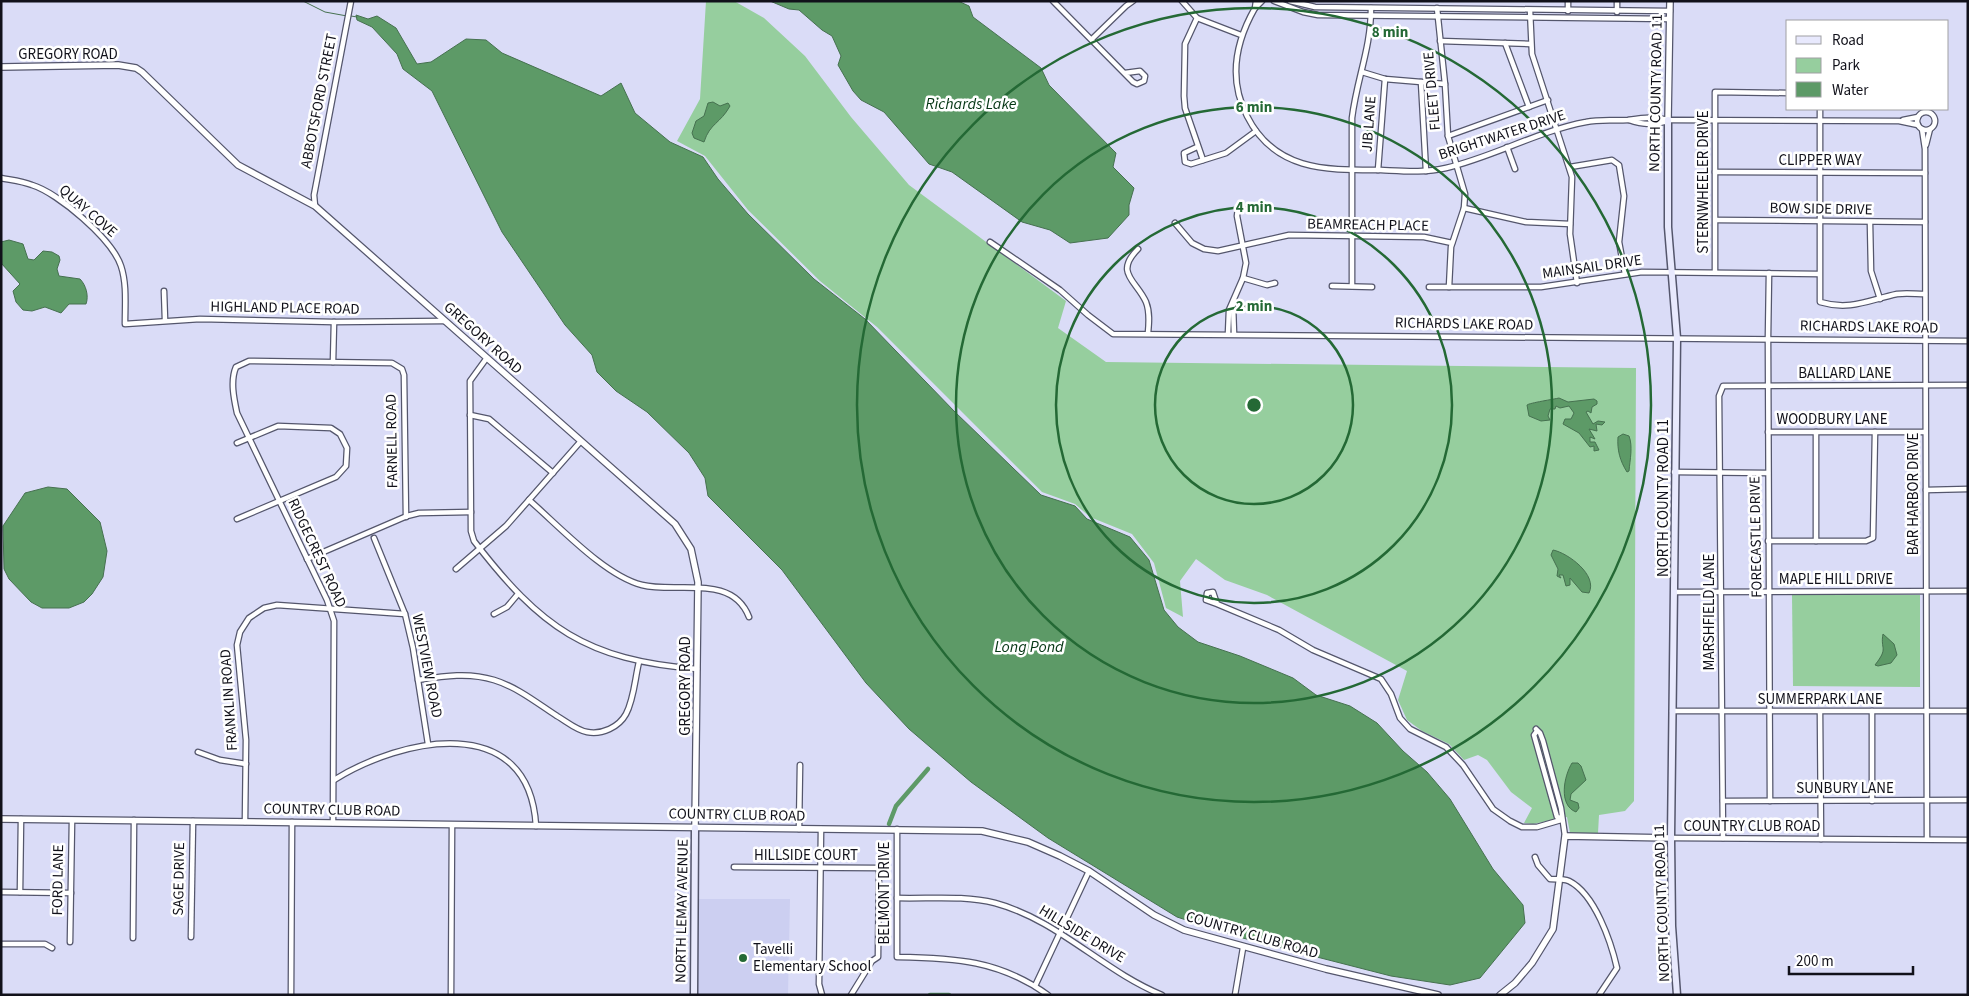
<svg xmlns="http://www.w3.org/2000/svg" width="1969" height="996" viewBox="0 0 1969 996" font-family="'Source Sans 3',sans-serif">
<style>
.built{fill:#cccff1}
.green{fill:#96ce9e}
.water{fill:#5d9a67;stroke:#467150}
.lines{fill:none;stroke-linecap:round;stroke-linejoin:round}
.stream{stroke:#467150;stroke-width:1}
.canal{stroke:#5d9a67;stroke-width:4.5}
.minor-casing{stroke:#54566c;stroke-width:7}
.tertiary-casing{stroke:#54566c;stroke-width:8}
.secondary-casing{stroke:#54566c;stroke-width:9}
.minor{stroke:#fff;stroke-width:4.5}
.tertiary{stroke:#fff;stroke-width:5.5}
.secondary{stroke:#e8e9fd;stroke-width:6}
.ring{fill:none;stroke:#246935;stroke-width:2.5}
.poi-dot{fill:#246935;stroke:#fff;stroke-width:2}
.labels{text-anchor:middle;dominant-baseline:central;stroke-width:5;stroke-linejoin:round;paint-order:stroke}
.street-label{font-size:15px;fill:#11111a;stroke:#fff}
.poi-label{font-size:15px;fill:#11111a;stroke:#fff;text-anchor:start}
.water-label{font-size:16px;font-style:italic;fill:#053614;stroke:#fff}
.centre{fill:#246935;stroke:#fff;stroke-width:2.5}
.ring-label{font-size:15px;text-anchor:middle;font-weight:bold;fill:#246935;stroke:#fff;stroke-width:5;stroke-linejoin:round;paint-order:stroke}
</style>
<rect width="100%" height="100%" fill="#dadcf7"/>
<polygon class="built" points="698,899 790,899 788,995 696,995"/>
<g class="green">
<polygon points="706,1 734,1 764,18 805,56 851,117 909,185 1066,301 1058,328 1106,362 1636,368 1634,801 1625,811 1599,815 1598,833 1570,833 1567,817 1533,824 1524,823 1532,808 1511,792 1487,760 1478,755 1464,760 1449,744 1422,731 1407,720 1398,700 1407,671 1267,595 1225,580 1196,559 1180,581 1183,617 1166,608 1154,563 1132,534 1090,517 1075,504 1042,492 877,327 820,281 748,210 705,156 677,141 700,99"/>
<polygon points="1792,595 1920,595 1920,687 1793,686"/>
</g>
<g class="water">
<polygon points="770,1 958,1 969,6 973,17 1041,68 1049,85 1116,153 1113,167 1134,188 1129,205 1129,215 1108,238 1070,243 1050,230 1022,222 952,172 929,164 884,112 861,100 853,91 838,65 841,56 832,36 822,30 799,10 789,9"/>
<polygon points="356,15 368,19 377,16 396,28 417,64 431,62 466,39 486,40 502,53 601,96 621,83 635,113 670,142 703,157 718,179 748,214 814,279 865,319 955,412 1041,495 1075,506 1087,519 1130,537 1149,560 1164,610 1178,627 1198,642 1240,656 1293,678 1316,695 1350,706 1377,723 1403,751 1427,772 1450,799 1493,869 1523,905 1525,923 1480,978 1450,985 1391,976 1235,936 1177,917 1048,838 971,782 909,729 866,683 782,570 708,496 705,478 689,453 647,412 616,391 597,372 592,355 565,325 502,232 432,91 403,69 397,54 372,27 357,20"/>
<path d="M713,102L720,106L728,103L730,106C720,124 710,123 704,142L694,138L692,133L696,121L704,116L708,103Z"/>
<path d="M9,240L23,244L28,259L34,260L43,251L52,252L59,256L60,260L57,269L59,276L80,279C86,285 89,296 86,304H69L61,313L45,307L32,311L23,310L16,302L13,291L20,284L1,263V242Z"/>
<path d="M1559,398L1568,402L1594,399L1597,401V404L1592,407L1591,413L1588,411L1586,412L1593,424L1598,421L1605,422L1602,425L1596,424L1597,431L1589,429L1595,439L1590,437V442H1595L1599,450L1594,451V446L1590,447L1579,433L1563,424L1565,419H1571L1574,413L1569,406L1560,408L1556,406L1555,409H1550L1548,416L1550,420L1541,421L1529,416L1527,405C1529,403 1555,399 1559,398Z"/>
<path d="M1623,434L1629,436C1633,446 1630,460 1629,471L1627,472C1620,461 1617,450 1618,437Z"/>
<polygon points="48,487 67,489 100,522 107,551 103,577 92,594 84,602 69,608 42,608 31,602 9,579 4,569 3,526 25,493"/>
<path d="M1553,550C1568,553 1598,575 1589,593L1582,592L1570,578V585L1566,586L1563,575H1559L1561,578L1557,576L1558,569L1551,555Z"/>
<path d="M1883,634L1894,644L1897,655L1891,663L1878,666L1875,665C1889,647 1880,650 1883,634Z"/>
<path d="M1572,763H1578L1581,766L1586,780L1571,794L1570,800L1578,803L1579,808L1576,812C1558,805 1564,776 1572,763Z"/>
</g>
<g class="lines">
<g class="stream">
<polyline points="269,1 271,1"/>
<polyline points="303,1 325,12 347,16"/>
<polyline points="351,16 357,17"/>
</g>
<g class="canal">
<polyline points="889,824 896,806 928,769"/>
<polyline points="930,995 949,995"/>
</g>
<g class="minor-casing">
<g id="minor">
<polyline points="1053,1 1133,82 1137,84 1144,81 1145,76 1140,71 1125,73"/>
<polyline points="1182,1 1197,18 1241,35"/>
<polyline points="1256,1 1255,8 1262,1"/>
<polyline points="1274,1 1303,12 1318,15 1669,19"/>
<polyline points="1290,1 1315,7 1670,11"/>
<path d="M1255,8C1235,43 1228,79 1247,116C1275,172 1328,170 1381,170C1403,171 1425,173 1446,168C1493,157 1538,131 1586,122C1600,119 1614,121 1628,120C1642,118 1654,116 1668,120L1899,121L1918,125"/>
<polyline points="1437,8 1445,84 1448,136 1465,194 1464,208 1451,247 1449,287"/>
<polyline points="1530,10 1532,54 1572,177 1570,234 1577,283"/>
<polyline points="1568,11 1568,1"/>
<polyline points="1617,12 1617,1"/>
<polyline points="1197,18 1185,44 1184,96 1185,108 1203,160"/>
<polyline points="1092,39 1126,6 1133,1"/>
<polyline points="1440,41 1530,44"/>
<polyline points="1505,43 1529,107"/>
<polyline points="1362,72 1385,79 1445,84"/>
<polyline points="1421,82 1426,171"/>
<path d="M1820,109V302C1850,311 1869,300 1897,294C1906,293 1916,294 1925,294"/>
<circle cx="1926" cy="121" r="9"/>
<path d="M1629,120C1642,125 1655,125 1668,121"/>
<polyline points="1903,120 1918,117"/>
<polyline points="1922,129 1925,149 1927,839"/>
<polyline points="1448,136 1548,100"/>
<polyline points="1926,145 1930,129"/>
<polyline points="1197,147 1184,153 1185,162 1191,164 1226,153 1256,131"/>
<polyline points="1507,147 1515,169"/>
<polyline points="1570,167 1612,160 1619,165 1624,196 1619,242 1625,274"/>
<polyline points="1378,170 1385,79"/>
<polyline points="1715,172 1925,173"/>
<path d="M1,178C11,180 22,181 32,185C58,193 112,239 121,266C127,284 125,305 125,324L200,319L334,322L444,321"/>
<polyline points="315,206 314,195 351,1"/>
<polyline points="1464,208 1526,222 1570,224"/>
<polyline points="1716,220 1925,222"/>
<polyline points="1175,223 1192,243 1204,249 1218,251 1289,235 1424,237 1452,243"/>
<polyline points="1870,223 1871,271 1880,299"/>
<polyline points="990,242 1060,290 1088,315 1113,334 1968,341"/>
<path d="M1138,249C1114,273 1136,280 1146,302C1150,312 1149,323 1148,333"/>
<polyline points="1715,271 1715,92 1788,93"/>
<polyline points="1769,273 1768,338 1770,801"/>
<polyline points="1243,278 1267,285 1275,283"/>
<polyline points="1332,286 1372,287"/>
<path d="M1352,286V118C1357,78 1371,48 1371,8"/>
<polyline points="1429,287 1541,287 1642,272 1819,274"/>
<polyline points="164,291 165,320"/>
<polyline points="1233,305 1234,334"/>
<polyline points="1228,334 1229,310 1243,278 1246,263 1237,216 1238,208"/>
<path d="M486,359L470,381L471,531L474,541C541,628 586,660 697,669"/>
<polyline points="333,362 334,322"/>
<polyline points="470,415 489,419 553,473"/>
<polyline points="1768,432 1925,432"/>
<polyline points="1816,432 1816,541"/>
<polyline points="1674,472 1768,473"/>
<polyline points="1926,490 1968,489"/>
<path d="M529,500C559,526 605,576 642,585C677,594 732,573 749,617"/>
<polyline points="237,519 336,477 346,466 347,448 340,434 331,428 278,426 237,443"/>
<polyline points="374,538 405,614 413,648 428,744"/>
<polyline points="1768,541 1866,541 1873,538 1875,432"/>
<polyline points="307,559 407,516 419,513 471,512"/>
<polyline points="456,569 506,526 581,441"/>
<polyline points="1675,592 1968,591"/>
<polyline points="1217,604 1206,600 1207,593 1213,592 1217,604 1279,630 1313,650 1381,679 1391,694 1400,718 1410,729 1446,747 1463,765 1493,809 1510,821 1522,827 1537,827 1561,820"/>
<polyline points="494,614 507,607 518,594"/>
<path d="M418,680C444,676 469,672 494,680C517,687 537,703 557,716C566,721 576,730 587,732C602,735 619,727 626,714C634,699 635,678 639,662"/>
<polyline points="1672,711 1968,711"/>
<polyline points="1872,711 1872,801"/>
<polyline points="1820,712 1821,839"/>
<polyline points="1536,729 1540,733 1543,741 1561,808 1565,836"/>
<polyline points="1537,731 1534,735 1557,817 1561,818"/>
<polyline points="198,752 220,760 246,764"/>
<path d="M334,780C401,738 529,710 536,826"/>
<polyline points="1723,801 1968,800"/>
<polyline points="245,822 246,740 237,645 240,632 249,618 264,608 277,605 405,614"/>
<path d="M333,823L334,621L327,600L237,413C234,399 230,381 236,367L249,361L392,363L402,369L404,375L406,517"/>
<polyline points="799,829 800,765"/>
<polyline points="821,829 819,984 822,995"/>
<path d="M897,829V957C955,958 999,960 1048,995"/>
<polyline points="1671,838 1968,840"/>
<polyline points="1723,838 1719,396 1723,386 1968,385"/>
<path d="M1535,857L1538,865L1550,879C1556,879 1565,879 1569,881C1595,894 1611,942 1617,968L1599,995"/>
<polyline points="734,867 879,868 878,957 872,961 851,995"/>
<polyline points="1,892 71,893"/>
<polyline points="20,892 21,819"/>
<path d="M897,898C929,899 964,895 995,903C1058,920 1103,971 1162,995"/>
<polyline points="191,937 193,821"/>
<polyline points="133,938 134,820"/>
<polyline points="70,942 72,820"/>
<polyline points="1,944 45,944 52,948"/>
<polyline points="1035,986 1089,871"/>
<polyline points="291,995 292,822"/>
<polyline points="451,995 452,825"/>
<polyline points="1235,995 1243,948"/>
</g>
</g>
<g class="tertiary-casing">
<g id="tertiary">
<polyline points="1,67 118,65 136,68 142,72 238,165 315,206 675,524 691,549 698,582 695,828"/>
<polyline points="1668,120 1670,1"/>
<polyline points="1,819 982,831 1028,842 1060,856 1089,871 1154,915 1184,930 1326,969 1438,995"/>
<polyline points="1500,995 1515,983 1532,963 1553,929 1565,836 1671,838"/>
</g>
</g>
<g class="secondary-casing">
<g id="secondary">
<polyline points="1668,120 1668,227 1677,338 1671,838 1672,926 1677,995"/>
<polyline points="694,995 695,828"/>
</g>
</g>
<use href="#minor" class="minor"/>
<use href="#tertiary" class="tertiary"/>
<use href="#secondary" class="secondary"/>
</g>
<g class="ring">
<circle cx="1254" cy="405" r="99"/>
<circle cx="1254" cy="405" r="198"/>
<circle cx="1254" cy="405" r="298"/>
<circle cx="1254" cy="405" r="397"/>
</g>
<circle class="poi-dot" cx="743" cy="958" r="5"/>
<g class="labels">
<g class="street-label">
<text x="68" y="54">GREGORY ROAD</text>
<text transform="translate(1432 91) rotate(-95)">FLEET DRIVE</text>
<text transform="translate(1656 93) rotate(-89)">NORTH COUNTY ROAD 11</text>
<text transform="translate(319 101) rotate(-79)">ABBOTSFORD STREET</text>
<text transform="translate(1369 124) rotate(-86)">JIB LANE</text>
<text transform="translate(1502 135) rotate(-18)">BRIGHTWATER DRIVE</text>
<text x="1820" y="160">CLIPPER WAY</text>
<text transform="translate(1703 182) rotate(-90)">STERNWHEELER DRIVE</text>
<text transform="translate(1821 209) rotate(1)">BOW SIDE DRIVE</text>
<text transform="translate(88 211) rotate(41)">QUAY COVE</text>
<text transform="translate(1368 225) rotate(1)">BEAMREACH PLACE</text>
<text transform="translate(1592 267) rotate(-8)">MAINSAIL DRIVE</text>
<text transform="translate(285 308) rotate(1)">HIGHLAND PLACE ROAD</text>
<text transform="translate(1464 324) rotate(1)">RICHARDS LAKE ROAD</text>
<text transform="translate(1869 327) rotate(1)">RICHARDS LAKE ROAD</text>
<text transform="translate(483 338) rotate(42)">GREGORY ROAD</text>
<text x="1845" y="373">BALLARD LANE</text>
<text x="1832" y="419">WOODBURY LANE</text>
<text transform="translate(392 441) rotate(-91)">FARNELL ROAD</text>
<text transform="translate(1913 494) rotate(-90)">BAR HARBOR DRIVE</text>
<text transform="translate(1663 498) rotate(-90)">NORTH COUNTY ROAD 11</text>
<text transform="translate(1756 537) rotate(-91)">FORECASTLE DRIVE</text>
<text transform="translate(317 553) rotate(65)">RIDGECREST ROAD</text>
<text x="1836" y="579">MAPLE HILL DRIVE</text>
<text transform="translate(1709 612) rotate(-90)">MARSHFIELD LANE</text>
<text transform="translate(427 666) rotate(79)">WESTVIEW ROAD</text>
<text transform="translate(685 686) rotate(-90)">GREGORY ROAD</text>
<text x="1820" y="699">SUMMERPARK LANE</text>
<text transform="translate(229 700) rotate(-94)">FRANKLIN ROAD</text>
<text x="1845" y="788">SUNBURY LANE</text>
<text transform="translate(332 810) rotate(1)">COUNTRY CLUB ROAD</text>
<text transform="translate(737 815) rotate(1)">COUNTRY CLUB ROAD</text>
<text x="1752" y="826">COUNTRY CLUB ROAD</text>
<text x="806" y="855">HILLSIDE COURT</text>
<text transform="translate(179 879) rotate(-89)">SAGE DRIVE</text>
<text transform="translate(58 880) rotate(-89)">FORD LANE</text>
<text transform="translate(884 893) rotate(-90)">BELMONT DRIVE</text>
<text transform="translate(1662 903) rotate(-92)">NORTH COUNTY ROAD 11</text>
<text transform="translate(682 911) rotate(-89)">NORTH LEMAY AVENUE</text>
<text transform="translate(1082 934) rotate(31)">HILLSIDE DRIVE</text>
<text transform="translate(1252 935) rotate(16)">COUNTRY CLUB ROAD</text>
</g>
<g class="poi-label">
<text x="753" y="949">Tavelli<tspan x="753" dy="17">Elementary School</tspan></text>
</g>
<g class="water-label">
<text x="971" y="104">Richards Lake</text>
<text x="1029" y="647">Long Pond</text>
</g>
</g>
<circle cx="1254" cy="405" r="8" class="centre"/>
<g class="ring-label">
<text x="1390" y="37">8 min</text>
<text x="1254" y="112">6 min</text>
<text x="1254" y="212">4 min</text>
<text x="1254" y="311">2 min</text>
</g>
<rect width="1969" height="996" fill="none" stroke="#11111a" stroke-width="5"/>
<rect x="1786" y="20" width="162" height="90" fill="#ffffff" stroke="#a0a0a3"/>
<rect x="1796" y="36" width="25" height="8" fill="#e8e9fd" stroke="#a0a0a3"/>
<text x="1832" y="45" font-size="15" fill="#11111a">Road</text>
<rect x="1796" y="58" width="25" height="15" fill="#96ce9e" stroke="#a0a0a3"/>
<text x="1832" y="70" font-size="15" fill="#11111a">Park</text>
<rect x="1796" y="82" width="25" height="15" fill="#5d9a67" stroke="#a0a0a3"/>
<text x="1832" y="95" font-size="15" fill="#11111a">Water</text>
<path d="M1789 966v8h124v-8" fill="none" stroke="#11111a" stroke-width="2.5"/>
<text x="1796" y="966" font-size="15" fill="#11111a" stroke="#ffffff" stroke-width="4" paint-order="stroke">200 m</text>
</svg>
